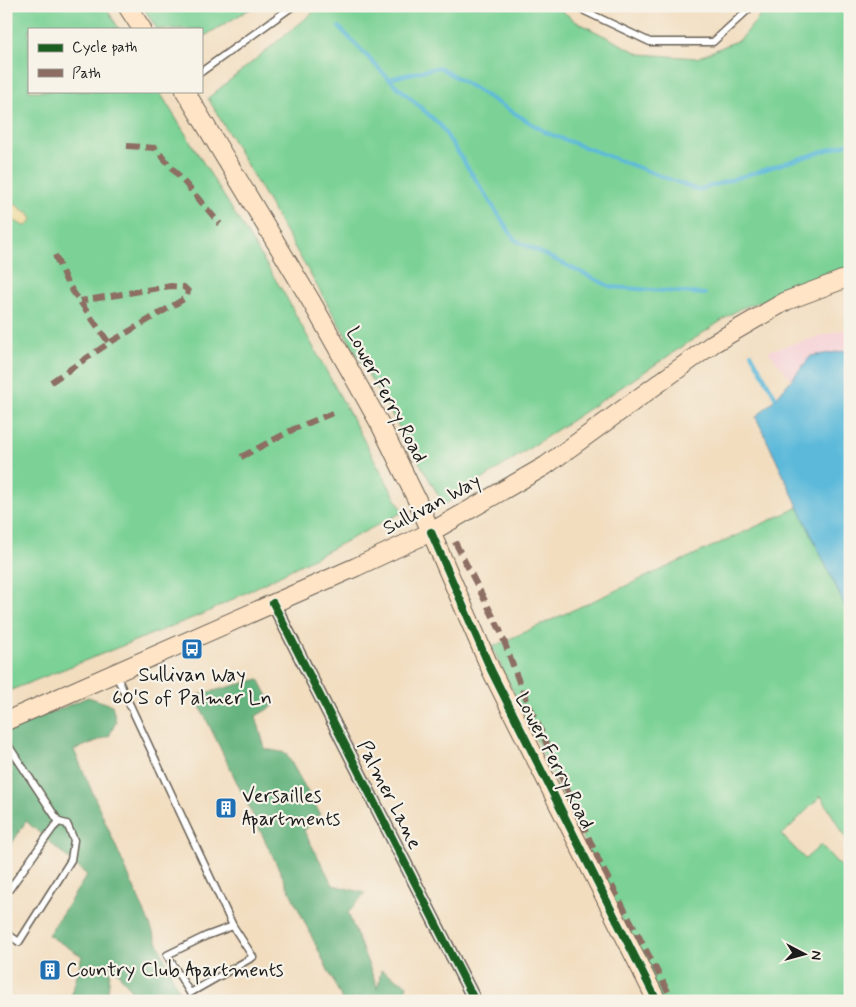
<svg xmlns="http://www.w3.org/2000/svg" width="856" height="1007" viewBox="0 0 856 1007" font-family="Mynerve,sans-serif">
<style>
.built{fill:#f6cfd6}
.green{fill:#7cd296;stroke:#4c7759}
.forest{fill:#65b47f;stroke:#40684e}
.sand{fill:#eeda9e;stroke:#857b5d}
.water{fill:#5cb9da;stroke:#3c6a7b}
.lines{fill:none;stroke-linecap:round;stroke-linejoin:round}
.stream{stroke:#5cb9da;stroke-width:4}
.lane-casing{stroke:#676055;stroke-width:9}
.street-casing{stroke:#676055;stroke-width:15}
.secondary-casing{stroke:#676055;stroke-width:20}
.lane{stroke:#fff;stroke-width:6}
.street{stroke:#fff;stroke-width:12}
.secondary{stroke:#ffe4c6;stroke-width:18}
.quiet{stroke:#8d6e63;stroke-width:6;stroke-dasharray:12 6;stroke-linecap:butt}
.cycleway-casing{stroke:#f7f3e8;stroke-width:11}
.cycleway{stroke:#1b5e20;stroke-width:8}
.labels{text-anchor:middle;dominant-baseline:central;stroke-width:4.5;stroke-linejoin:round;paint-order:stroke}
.street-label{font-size:20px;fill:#1c1c1c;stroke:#f7f3e8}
.poi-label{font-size:20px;fill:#1c1c1c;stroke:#f7f3e8;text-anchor:start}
</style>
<rect width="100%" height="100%" fill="#f7f3e8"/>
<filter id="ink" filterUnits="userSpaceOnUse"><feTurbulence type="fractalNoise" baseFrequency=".02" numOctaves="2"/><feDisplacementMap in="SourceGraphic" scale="10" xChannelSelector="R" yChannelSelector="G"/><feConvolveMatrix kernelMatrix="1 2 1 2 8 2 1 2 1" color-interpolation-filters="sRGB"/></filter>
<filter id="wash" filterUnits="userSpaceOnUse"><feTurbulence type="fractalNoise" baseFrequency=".0096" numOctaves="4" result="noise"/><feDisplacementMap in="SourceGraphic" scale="20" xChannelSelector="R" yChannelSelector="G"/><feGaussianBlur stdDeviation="1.12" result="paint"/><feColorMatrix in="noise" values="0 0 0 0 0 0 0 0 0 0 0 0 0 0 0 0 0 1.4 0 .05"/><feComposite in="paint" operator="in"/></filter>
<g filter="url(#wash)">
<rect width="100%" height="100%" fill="#f2ddbf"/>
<polygon class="built" points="850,328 850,449 768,351"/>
<g class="green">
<polygon points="6,6 105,6 119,29 29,29 29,91 159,91 285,295 403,512 210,611 6,692"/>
<polygon points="142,6 255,6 201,38 201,29 157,29"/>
<polygon points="321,6 556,6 575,21 640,54 697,58 741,39 768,6 850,6 850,270 739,309 444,505 208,98"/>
<polygon points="799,507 850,617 850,845 821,796 782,835 805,859 821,845 850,877 850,1001 660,1001 492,647"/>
</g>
<g class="forest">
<polygon points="259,679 273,706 256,716 265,749 286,753 320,814 304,831 333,885 365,893 348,913 378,989 381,970 407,985 402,1001 339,1001 342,999 195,696"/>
<polygon points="88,697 112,705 116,722 109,736 74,750 183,1001 139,1001 111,963 107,1001 70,1001 82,956 48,935 87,875 26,821 6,853 6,732"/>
</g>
<polygon class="sand" points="15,204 24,211 28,212 32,219 28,225 24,226 6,216 6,211"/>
<polygon class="water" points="850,350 850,617 756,417 776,398 811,356"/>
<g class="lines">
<g class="stream">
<polyline points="339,27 389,79 440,125 515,240 611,287 705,294"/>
<polyline points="389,79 439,67 547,133 698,190 850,143"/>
<polyline points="751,353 776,398"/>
</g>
</g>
</g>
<g filter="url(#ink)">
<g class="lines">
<g class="lane-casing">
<g id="lane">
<polyline points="574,6 650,42 713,42 752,6"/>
<polyline points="201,72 293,6"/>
<polyline points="115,673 233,926 253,957 190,993 167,955 206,936 233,926"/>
<polyline points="6,742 59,822 53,828 6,894"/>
<polyline points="6,933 19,942 71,860 74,840 67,824 59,822"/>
</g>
</g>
<g class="street-casing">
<polyline id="street" points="273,603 475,1001"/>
</g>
<g class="secondary-casing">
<g id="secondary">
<polyline points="127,6 142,29"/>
<polyline points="185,91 311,301 380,424 417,500 491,670 657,1001"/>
<polyline points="6,721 356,567 431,532 545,466 714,343 786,301 850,277"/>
</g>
</g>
<use href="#lane" class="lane"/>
<use href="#street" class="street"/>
<use href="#secondary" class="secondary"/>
<g class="quiet">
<polyline points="127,146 155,148 220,224"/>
<polyline points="55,255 67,283 109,343"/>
<polyline points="51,382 109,343 184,299 187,296 188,291 184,287 171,286 80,301"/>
<polyline points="241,457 294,429 335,412"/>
<polyline points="455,542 500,630 519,682 600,863 673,1001"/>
</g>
<g class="cycleway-casing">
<g id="cycleway">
<polyline points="431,532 491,670 657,1001"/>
<polyline points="273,603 475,1001"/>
</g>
</g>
<use href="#cycleway" class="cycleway"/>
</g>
</g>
<defs>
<g id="bus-square" transform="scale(1.125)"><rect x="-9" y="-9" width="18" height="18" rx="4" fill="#1f6fb2" stroke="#f7f3e8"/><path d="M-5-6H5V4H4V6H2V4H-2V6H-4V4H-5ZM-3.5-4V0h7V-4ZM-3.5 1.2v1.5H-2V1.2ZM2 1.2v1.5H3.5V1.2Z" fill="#fff"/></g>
<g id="building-square" transform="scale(1.125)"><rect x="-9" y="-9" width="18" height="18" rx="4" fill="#1f6fb2" stroke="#f7f3e8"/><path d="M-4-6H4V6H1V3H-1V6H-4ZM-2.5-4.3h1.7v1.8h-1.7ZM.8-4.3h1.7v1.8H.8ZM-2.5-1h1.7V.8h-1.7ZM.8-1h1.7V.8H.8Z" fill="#fff"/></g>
</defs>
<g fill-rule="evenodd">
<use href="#bus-square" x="192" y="649"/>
<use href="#building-square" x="226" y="808"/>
<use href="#building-square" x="50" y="970"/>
</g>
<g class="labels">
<g class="street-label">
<text transform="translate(386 395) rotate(62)">Lower Ferry Road</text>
<text transform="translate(432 505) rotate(-28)">Sullivan Way</text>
<text transform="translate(554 761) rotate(63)">Lower Ferry Road</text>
<text transform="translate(389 795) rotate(63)">Palmer Lane</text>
</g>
<g class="poi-label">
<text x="192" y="675" text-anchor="middle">Sullivan Way<tspan x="192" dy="23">60'S of Palmer Ln</tspan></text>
<text x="242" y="796">Versailles<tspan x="242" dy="23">Apartments</tspan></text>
<text x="66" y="970">Country Club Apartments</text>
</g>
</g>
<rect width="856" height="1007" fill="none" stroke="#f7f3e8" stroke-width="25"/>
<rect x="28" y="28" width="175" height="65" fill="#f7f3e8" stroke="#9f9d96"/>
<rect x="38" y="44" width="25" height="8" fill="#1b5e20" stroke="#9f9d96"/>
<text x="72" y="52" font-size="15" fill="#1c1c1c">Cycle path</text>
<rect x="38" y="69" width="25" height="8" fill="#8d6e63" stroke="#9f9d96"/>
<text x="72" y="78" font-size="15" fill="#1c1c1c">Path</text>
<g transform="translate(804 954) rotate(96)" stroke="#f7f3e8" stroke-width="4" paint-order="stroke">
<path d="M0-4L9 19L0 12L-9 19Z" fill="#1c1c1c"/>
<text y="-8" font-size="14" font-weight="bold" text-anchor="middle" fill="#1c1c1c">N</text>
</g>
</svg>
